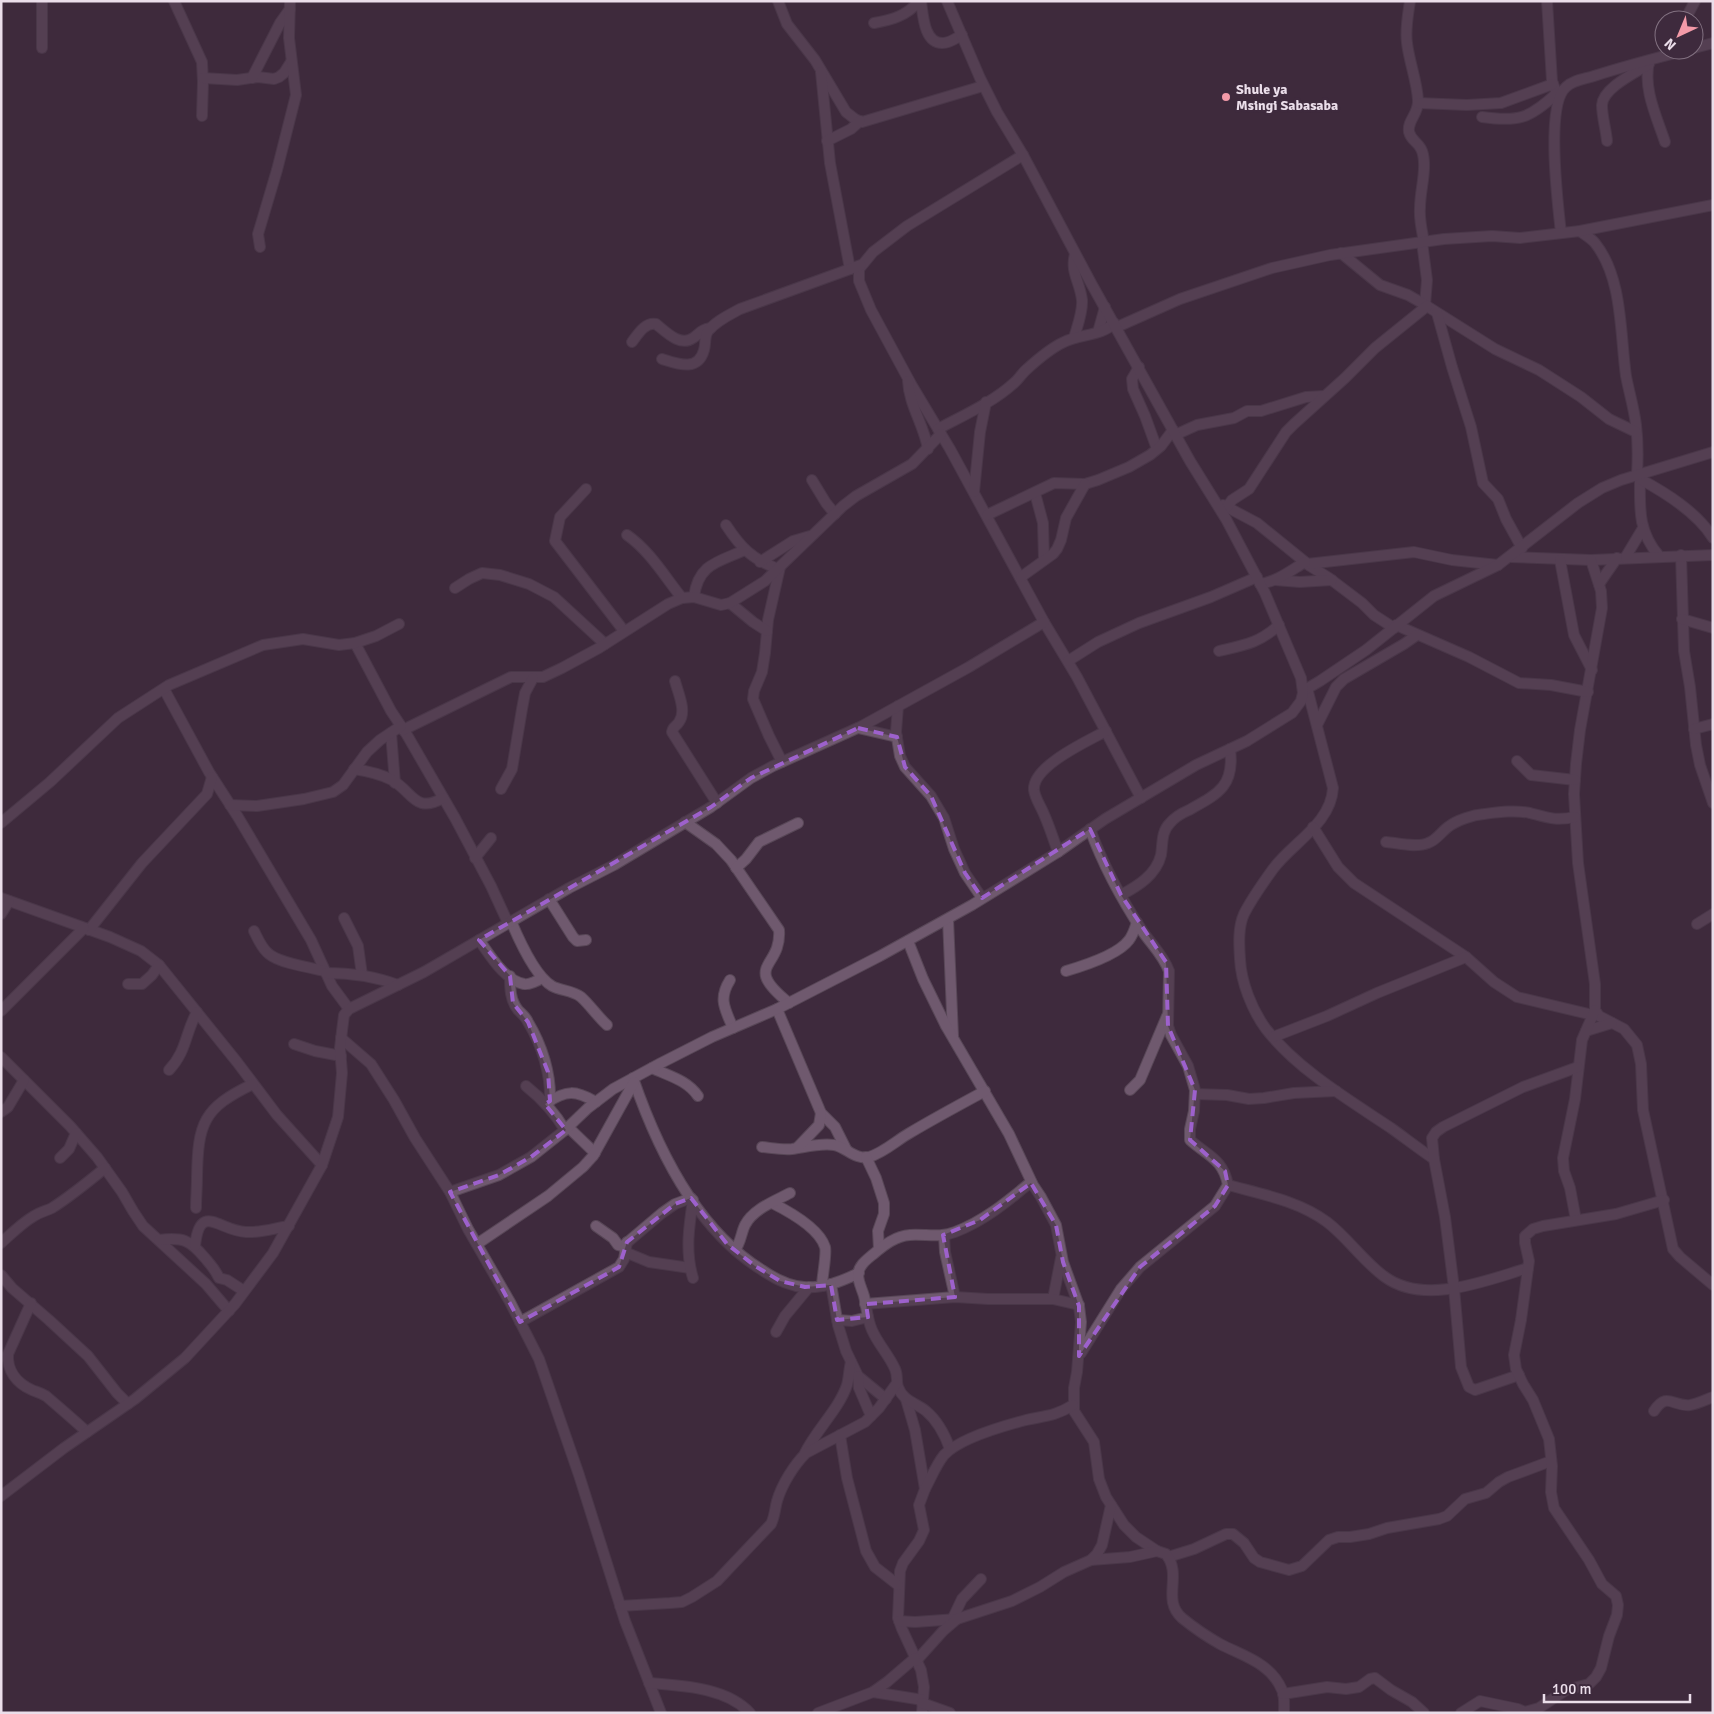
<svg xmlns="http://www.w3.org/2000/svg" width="1714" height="1714" viewBox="0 0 1714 1714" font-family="Signika,sans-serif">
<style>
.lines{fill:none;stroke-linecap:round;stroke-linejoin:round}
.minor-casing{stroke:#584757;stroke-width:12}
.minor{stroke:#6f596e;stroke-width:10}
.marked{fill:none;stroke:#9d61cc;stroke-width:4;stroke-dasharray:10 6;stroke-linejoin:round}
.poi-dot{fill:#f39aa8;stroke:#3e2a3d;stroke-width:2}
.labels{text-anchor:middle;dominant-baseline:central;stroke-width:5;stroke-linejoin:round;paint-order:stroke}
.poi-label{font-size:14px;font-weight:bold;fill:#ebdeea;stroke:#3e2a3d;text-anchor:start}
</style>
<rect width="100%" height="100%" fill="#3e2a3d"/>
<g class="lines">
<g class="minor-casing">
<g id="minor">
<polyline points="174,1 202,62 203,82 202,116"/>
<polyline points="778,1 787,24 815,60 846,112 855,119 862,122 983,86"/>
<path d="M921,1C923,15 924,44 943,43C950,43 956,38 962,35"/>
<path d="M1410,1C1408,15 1405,29 1407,43C1409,61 1417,81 1418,100C1419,114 1407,120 1409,132C1412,144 1423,141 1424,162C1425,177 1420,192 1420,208C1419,219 1422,231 1424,242"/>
<polyline points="1547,1 1552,81 1555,89"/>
<polyline points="1685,20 1695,1"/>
<path d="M874,23C891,20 907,16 919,1"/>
<polyline points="42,48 42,1"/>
<polyline points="1694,48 1713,43"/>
<path d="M1649,61C1643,89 1656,115 1665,142"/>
<polyline points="821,72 830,163 850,269"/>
<polyline points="203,78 237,80 258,77 274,79 279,77 284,73 291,62"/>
<polyline points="252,78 280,23 290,9"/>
<polyline points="1418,103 1467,105 1501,103 1553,84"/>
<path d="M1482,117C1518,122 1529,119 1556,94"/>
<polyline points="827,141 851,129 860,121"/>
<path d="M1607,141C1606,129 1602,117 1602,105C1603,88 1635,73 1649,64"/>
<polyline points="1023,155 907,226 873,252 859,269 859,281 871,310 911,384 950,449 1044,622 1077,677 1141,798"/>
<path d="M1580,231C1585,235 1591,238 1595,243C1623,278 1620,334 1626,376C1629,392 1634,408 1636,425C1638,441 1638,458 1637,475"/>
<path d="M1561,233C1558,205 1545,105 1566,87C1573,80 1585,79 1594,76C1625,66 1656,58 1687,50"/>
<polyline points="1422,242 1427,280 1425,305"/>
<polyline points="260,247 258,234 277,170 296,95 289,38 290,1"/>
<polyline points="1341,253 1380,285 1408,295 1422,303 1495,349 1539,370 1581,397 1609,419 1636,432"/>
<polyline points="1437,313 1452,367 1471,427 1483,483 1498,499 1506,519 1522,548"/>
<polyline points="1117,327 1180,299 1272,268 1330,255 1444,239 1492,236 1520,238 1580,231 1713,205"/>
<polyline points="1098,332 1105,307"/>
<path d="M1074,338C1077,327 1083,312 1082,300C1080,282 1070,272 1075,254"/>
<path d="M632,342C638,334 645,322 656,324C666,332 680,347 693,338C700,333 702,329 711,328"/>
<path d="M662,359C678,364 698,372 704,350C706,344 704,337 708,331C716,321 729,315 740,309L861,265"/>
<polyline points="1139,367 1132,379 1133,389 1145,416 1157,449"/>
<path d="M908,381C909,405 924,425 928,449"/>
<path d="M938,429C964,415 992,403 1014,383C1019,379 1022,373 1027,369C1038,359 1051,348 1064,342C1080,334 1102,336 1114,323"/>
<polyline points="1175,435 1197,425 1234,418 1247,411 1261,411 1306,397 1324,396"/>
<path d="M1640,474C1640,507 1637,530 1659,556"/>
<path d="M1640,479C1666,493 1697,512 1713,538"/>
<polyline points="812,480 826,503 835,514"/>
<polyline points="586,489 560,517 555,541 624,631"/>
<polyline points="974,492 980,432 986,402"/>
<polyline points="1035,493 1043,523 1044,560"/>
<polyline points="1223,505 1257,523 1310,566 1329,578 1362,603 1374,615 1394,628"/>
<polyline points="1227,507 1232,500 1249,489 1286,432 1294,424 1345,378 1375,348 1427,306"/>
<polyline points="987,515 1054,483 1085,484 1098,480 1129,467 1150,455 1161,446 1173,430"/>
<path d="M726,525C741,548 752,559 778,569"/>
<path d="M627,535C650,551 665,577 682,598"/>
<polyline points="1681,555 1684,651 1690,687 1696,745 1700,765 1713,803"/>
<polyline points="1510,557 1591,560 1713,555"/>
<polyline points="1625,558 1643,528"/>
<polyline points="1560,560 1574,635 1592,670"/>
<polyline points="1591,560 1601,591 1602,608 1580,730 1576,764 1574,794 1578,863 1595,984 1595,1010 1599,1016 1624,1029 1637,1045 1641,1064 1643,1110 1673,1249 1680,1257 1713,1285"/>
<polyline points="760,562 793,541 810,536"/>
<polyline points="1307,564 1414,552 1452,560 1498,565"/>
<polyline points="780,567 768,620 765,653 762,672 754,691 753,699 769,736 782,762"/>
<polyline points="1021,577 1053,554 1057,549 1061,540 1066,518 1085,484"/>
<polyline points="1275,580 1300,582 1332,580"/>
<path d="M1260,584C1278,581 1290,571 1305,562"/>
<polyline points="1599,584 1617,558"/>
<polyline points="455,588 469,579 482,573 500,575 529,584 554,597 605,644"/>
<path d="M694,597C698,564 718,562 745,550"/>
<polyline points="730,603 753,622 767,631"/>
<polyline points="1682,619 1713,628"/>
<polyline points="1396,625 1469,657 1519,683 1551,685 1588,692"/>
<polyline points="355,643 391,711 407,735 455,818 491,886 508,923"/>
<path d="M1219,651C1245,645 1259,643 1279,625"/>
<polyline points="1068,661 1098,642 1139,623 1211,597 1257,577"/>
<path d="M675,681C678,693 687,711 679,722C676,727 673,726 672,732L717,803"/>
<path d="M1307,688L1333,788C1331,824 1292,843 1273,869C1263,883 1252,898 1244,914C1238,927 1239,944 1240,959C1241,982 1252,1010 1266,1029C1297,1069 1349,1100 1391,1128C1405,1138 1419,1149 1434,1159"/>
<polyline points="164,689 209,772 238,817 311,940 332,986 349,1009"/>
<polyline points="1303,691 1320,681 1366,650 1434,596 1498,565 1578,503 1602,488 1621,480 1713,452"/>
<polyline points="898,706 896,732 900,756 905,767 931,796 944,818 954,849 965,873 982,898"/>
<polyline points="1317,725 1336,687 1344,679 1404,644 1417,635"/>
<polyline points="858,728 897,737"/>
<polyline points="1694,729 1713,724"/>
<polyline points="403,730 511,677 543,677 562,668 599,648 668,604 682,598 694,597 721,605 730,603 765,581 843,506 856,496 912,464 941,434"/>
<polyline points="391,733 395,783"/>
<polyline points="1517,761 1531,775 1575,780"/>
<path d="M354,769C367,771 381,774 392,780C413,792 415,814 443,798"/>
<polyline points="501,789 512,769 522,709 525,693 533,678"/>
<polyline points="230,805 257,806 304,799 333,792 343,785 367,752 380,740 401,726"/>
<path d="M685,822L716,844L731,860L779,930C782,969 741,964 789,1003"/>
<polyline points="1,823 50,782 118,718 169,685 263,645 303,639 339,645 355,643 376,636 399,624"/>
<polyline points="1313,827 1338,867 1354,883 1466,957 1494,982 1517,997 1593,1015"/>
<path d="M1386,842C1398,843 1416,848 1428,843C1437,840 1441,832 1448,827C1457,820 1473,815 1484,814C1500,812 1515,810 1530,813C1549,818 1556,821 1575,817"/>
<path d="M1058,852C1053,838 1049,825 1043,812C1040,805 1035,798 1034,790C1032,766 1088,741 1106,731"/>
<polyline points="475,858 491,838"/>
<polyline points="736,868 746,859 759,842 798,823"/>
<path d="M1121,895C1138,886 1156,875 1161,855C1163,843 1161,832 1170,823C1175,817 1182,813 1189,810C1218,794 1235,786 1230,749"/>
<polyline points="1,898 110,937 141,951 159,965 237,1062 277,1115 322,1165"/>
<polyline points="549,899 573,937 577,941 586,940"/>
<polyline points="1,914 9,901"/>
<polyline points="344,918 358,946 362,975"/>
<polyline points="948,919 953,1036"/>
<path d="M511,921C519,940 535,976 552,986C561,991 572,990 581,997C590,1005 598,1017 607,1025"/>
<polyline points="1697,924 1713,914"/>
<polyline points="89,930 142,863 207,794 212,777"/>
<path d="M254,931C258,939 262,949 269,954C279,963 312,968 325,971"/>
<path d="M479,940C490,955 504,980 524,984C530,985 537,981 542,978"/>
<polyline points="908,941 923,979 946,1026 1009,1134 1033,1185 1041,1197 1056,1225 1063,1262 1079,1306 1081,1322 1077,1372 1074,1388 1074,1411 1094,1442 1099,1479 1106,1497 1124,1525 1136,1537 1157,1551"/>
<path d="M1066,971C1083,966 1118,955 1129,940C1133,935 1135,928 1137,922"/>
<path d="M326,973C351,973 374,976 398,985"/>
<path d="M510,976C510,988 510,1000 518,1010C522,1014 526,1017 528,1022C542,1045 551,1074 550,1101"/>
<path d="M730,980C718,999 725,1009 733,1028"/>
<polyline points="128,984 142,984 152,975 159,965"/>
<polyline points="777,1009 821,1113 835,1127 846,1149"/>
<polyline points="1,1011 84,928"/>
<polyline points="1586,1031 1612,1023"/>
<polyline points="1273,1037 1327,1016 1377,993 1466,957"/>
<polyline points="341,1038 371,1064 394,1100 415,1138 450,1192 468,1229 510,1302 539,1359 579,1475 625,1621 661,1713"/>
<polyline points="294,1044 315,1051 341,1056"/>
<polyline points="1,1057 70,1126 97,1157 122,1192 133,1211 143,1226 206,1284 229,1311"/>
<path d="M652,1068C669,1076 687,1080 698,1096"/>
<path d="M169,1070C187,1051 185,1033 197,1012"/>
<path d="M633,1078C657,1148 697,1230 762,1270C775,1279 788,1286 804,1287C823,1289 842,1281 859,1273"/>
<path d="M526,1086C541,1098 555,1113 565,1130"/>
<polyline points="1130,1090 1140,1080 1167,1016"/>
<polyline points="1195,1094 1227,1095 1249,1099 1264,1098 1294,1093 1336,1091"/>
<path d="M546,1103C567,1090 575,1090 596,1102"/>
<polyline points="1,1112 8,1107 24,1080"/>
<polyline points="568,1127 595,1153"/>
<path d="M762,1147C772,1148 782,1150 792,1149C806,1147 820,1143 834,1145C846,1147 855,1160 869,1157C883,1153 896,1141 908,1134C933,1119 959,1105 985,1091"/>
<polyline points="797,1148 819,1125 821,1113"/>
<polyline points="866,1157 876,1178 884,1203 884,1214 878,1231 879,1249"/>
<polyline points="60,1158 69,1149 76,1133"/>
<path d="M1228,1185C1261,1194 1299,1201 1327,1222C1348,1238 1364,1262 1385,1277C1425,1306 1487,1280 1528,1268"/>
<polyline points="450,1192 499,1175 531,1157 565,1130 588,1108 613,1089 661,1063 712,1037 777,1009 880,956 972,905 1058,852 1105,819 1196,765 1247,741 1292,713 1301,701 1303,693 1301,678 1265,593 1226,519 1190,461 1091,283 1023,155 997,112 980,78 947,1"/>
<path d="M772,1203C788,1211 819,1228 825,1247C827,1254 822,1277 822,1286"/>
<path d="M196,1208C196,1198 197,1188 197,1177C198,1123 203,1108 253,1084"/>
<polyline points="1576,1220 1570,1188 1564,1171 1563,1158 1575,1099 1582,1040 1595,1010"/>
<polyline points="596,1226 613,1238 618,1245 623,1246 662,1213 675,1204 691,1198"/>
<polyline points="944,1235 945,1252 955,1297"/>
<path d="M159,1240C183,1237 190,1240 205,1258C211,1265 215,1269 219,1278L227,1280L244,1291"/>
<path d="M1,1243C12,1233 22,1223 34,1216C40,1212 46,1211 52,1208C71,1196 88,1182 105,1168"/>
<polyline points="477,1244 548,1196 583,1167 593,1156 634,1082"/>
<path d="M195,1246C200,1201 219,1231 246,1232C260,1233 275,1228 289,1226"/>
<path d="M735,1250C741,1242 741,1233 745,1225C753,1209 775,1201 790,1193"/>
<polyline points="625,1252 649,1262 690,1268"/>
<polyline points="1,1275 12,1288 49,1320 88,1356 117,1393 128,1404"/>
<path d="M693,1278C685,1252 689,1226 693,1200"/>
<polyline points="831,1284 838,1325 846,1351 858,1376 886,1399"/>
<polyline points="1053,1299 1061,1258"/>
<path d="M31,1303L8,1354C7,1370 16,1383 32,1390C37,1392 41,1393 46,1396C60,1408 74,1420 87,1432"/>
<polyline points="865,1304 955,1297 988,1299 1053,1299 1079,1305"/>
<polyline points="837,1320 852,1321 868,1317"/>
<polyline points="520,1322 619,1267 624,1259 627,1242"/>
<polyline points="776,1332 785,1316 809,1287"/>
<path d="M1081,1353L1121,1289L1140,1267L1215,1206L1228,1185C1223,1159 1208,1156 1190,1140V1129L1194,1111L1195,1090L1188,1066L1171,1035L1168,1026L1169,971C1163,955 1152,945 1143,932C1122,900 1103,865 1090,829"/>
<polyline points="1519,1375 1475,1390 1469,1387 1461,1367 1454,1288 1445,1217 1434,1159 1432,1138 1436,1132 1443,1127 1523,1087 1578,1067"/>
<polyline points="858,1376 859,1388 871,1416"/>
<polyline points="906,1399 915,1430 925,1489 919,1505 924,1530 919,1541 903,1563 900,1571 898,1618 902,1629 921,1670 924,1687 922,1713"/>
<path d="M1654,1411C1667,1391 1673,1407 1690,1405C1697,1404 1705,1400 1713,1397"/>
<polyline points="840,1435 847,1478 866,1551 875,1567 898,1585"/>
<path d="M950,1449C945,1435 938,1421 926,1411C916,1403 903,1401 898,1387C896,1381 898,1375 895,1369C889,1355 878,1344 872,1330C867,1319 867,1308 864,1296C862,1289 858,1282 858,1274C859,1266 865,1261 871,1256C882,1247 894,1236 910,1235C926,1234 940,1238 955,1232C984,1221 1008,1201 1031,1182"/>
<path d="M805,1453C816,1430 839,1409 847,1385C849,1378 849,1369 851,1362"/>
<path d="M925,1489C931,1478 936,1465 944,1455C960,1438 1003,1426 1026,1420C1044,1416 1056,1416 1073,1405"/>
<polyline points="1,1496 64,1448 135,1399 185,1358 235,1304 273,1253 322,1165 338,1117 342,1073 340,1048 342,1031 344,1015 349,1009 424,972 569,888 614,865 711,807 751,778 773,766 862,726 969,667 1044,622"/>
<polyline points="1168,1557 1194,1549 1226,1534 1233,1534 1244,1543 1254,1558 1260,1562 1289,1570 1302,1566 1329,1540 1338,1537 1350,1537 1369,1534 1387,1528 1439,1519 1447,1516 1465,1499 1486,1493 1499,1482 1508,1477 1551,1461"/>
<path d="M1091,1560L1130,1557L1157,1551L1166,1554C1183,1576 1161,1599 1182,1618C1193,1627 1206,1636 1220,1644C1243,1656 1271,1663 1282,1690C1285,1696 1284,1706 1284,1713"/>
<path d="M620,1606L670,1603L682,1602L692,1597L717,1581L771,1524C775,1516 775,1508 777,1501C782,1484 794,1465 806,1453L865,1422L879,1408L897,1383"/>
<polyline points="952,1620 962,1599 981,1579"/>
<polyline points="899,1621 915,1622 957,1619"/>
<polyline points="916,1661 943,1631 957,1619 1012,1601 1040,1587 1064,1572 1091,1560 1097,1554 1102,1545 1111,1505"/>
<path d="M649,1683C682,1686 726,1687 750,1713"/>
<polyline points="873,1692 923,1700"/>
<polyline points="1283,1694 1327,1687 1346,1689 1359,1687 1370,1679 1375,1678 1391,1690 1412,1702 1424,1713"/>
<polyline points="922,1703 950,1713"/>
<polyline points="818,1713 873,1692 887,1682 915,1658"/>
<polyline points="1461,1713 1480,1701 1518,1709 1525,1712 1539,1708 1566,1690 1589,1684 1596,1677 1601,1668 1609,1636 1617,1615 1618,1605 1616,1596 1602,1584 1589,1560 1554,1508 1551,1492 1552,1466 1549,1439 1533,1400 1523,1384 1516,1369 1514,1355 1521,1320 1529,1261 1525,1243 1525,1236 1533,1229 1543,1226 1616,1214 1664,1200"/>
</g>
</g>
<use href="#minor" class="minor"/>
</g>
<path d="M0 0H1714V1714H0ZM858,728L897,737L905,767L931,796L965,873L982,898L1090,829L1121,895L1166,962L1168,1026L1195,1090L1190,1140L1225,1171L1228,1185L1215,1206L1140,1267L1079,1356V1306L1063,1262L1056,1225L1031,1183L980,1220L943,1235L955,1297L866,1304L868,1317L837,1320L831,1285L805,1287L780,1281L755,1266L727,1244L691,1198L675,1204L627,1242L619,1267L520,1322L450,1192L499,1175L531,1157L566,1130L545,1104L550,1101L548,1072L528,1022L513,1003L510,976L479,940L711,807L751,778Z" fill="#3e2a3d" fill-opacity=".55" fill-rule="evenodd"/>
<path class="marked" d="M858,728L897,737L905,767L931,796L965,873L982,898L1090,829L1121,895L1166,962L1168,1026L1195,1090L1190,1140L1225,1171L1228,1185L1215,1206L1140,1267L1079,1356V1306L1063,1262L1056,1225L1031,1183L980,1220L943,1235L955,1297L866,1304L868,1317L837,1320L831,1285L805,1287L780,1281L755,1266L727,1244L691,1198L675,1204L627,1242L619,1267L520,1322L450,1192L499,1175L531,1157L566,1130L545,1104L550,1101L548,1072L528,1022L513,1003L510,976L479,940L711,807L751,778Z"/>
<circle class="poi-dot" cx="1226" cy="97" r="5"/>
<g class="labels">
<g class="poi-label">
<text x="1236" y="89">Shule ya<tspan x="1236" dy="16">Msingi Sabasaba</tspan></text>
</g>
</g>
<rect width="1714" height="1714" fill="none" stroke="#ebdeea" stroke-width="5"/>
<g transform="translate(1679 35) rotate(224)"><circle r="24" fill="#3e2a3d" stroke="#837282"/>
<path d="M0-4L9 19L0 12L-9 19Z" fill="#f39aa8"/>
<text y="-8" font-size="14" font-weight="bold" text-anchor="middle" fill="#ebdeea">N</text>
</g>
<path d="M1544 1694v8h146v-8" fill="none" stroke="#ebdeea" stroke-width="2.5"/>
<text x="1552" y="1694" font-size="15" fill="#ebdeea" stroke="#3e2a3d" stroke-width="4" paint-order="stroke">100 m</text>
</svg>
